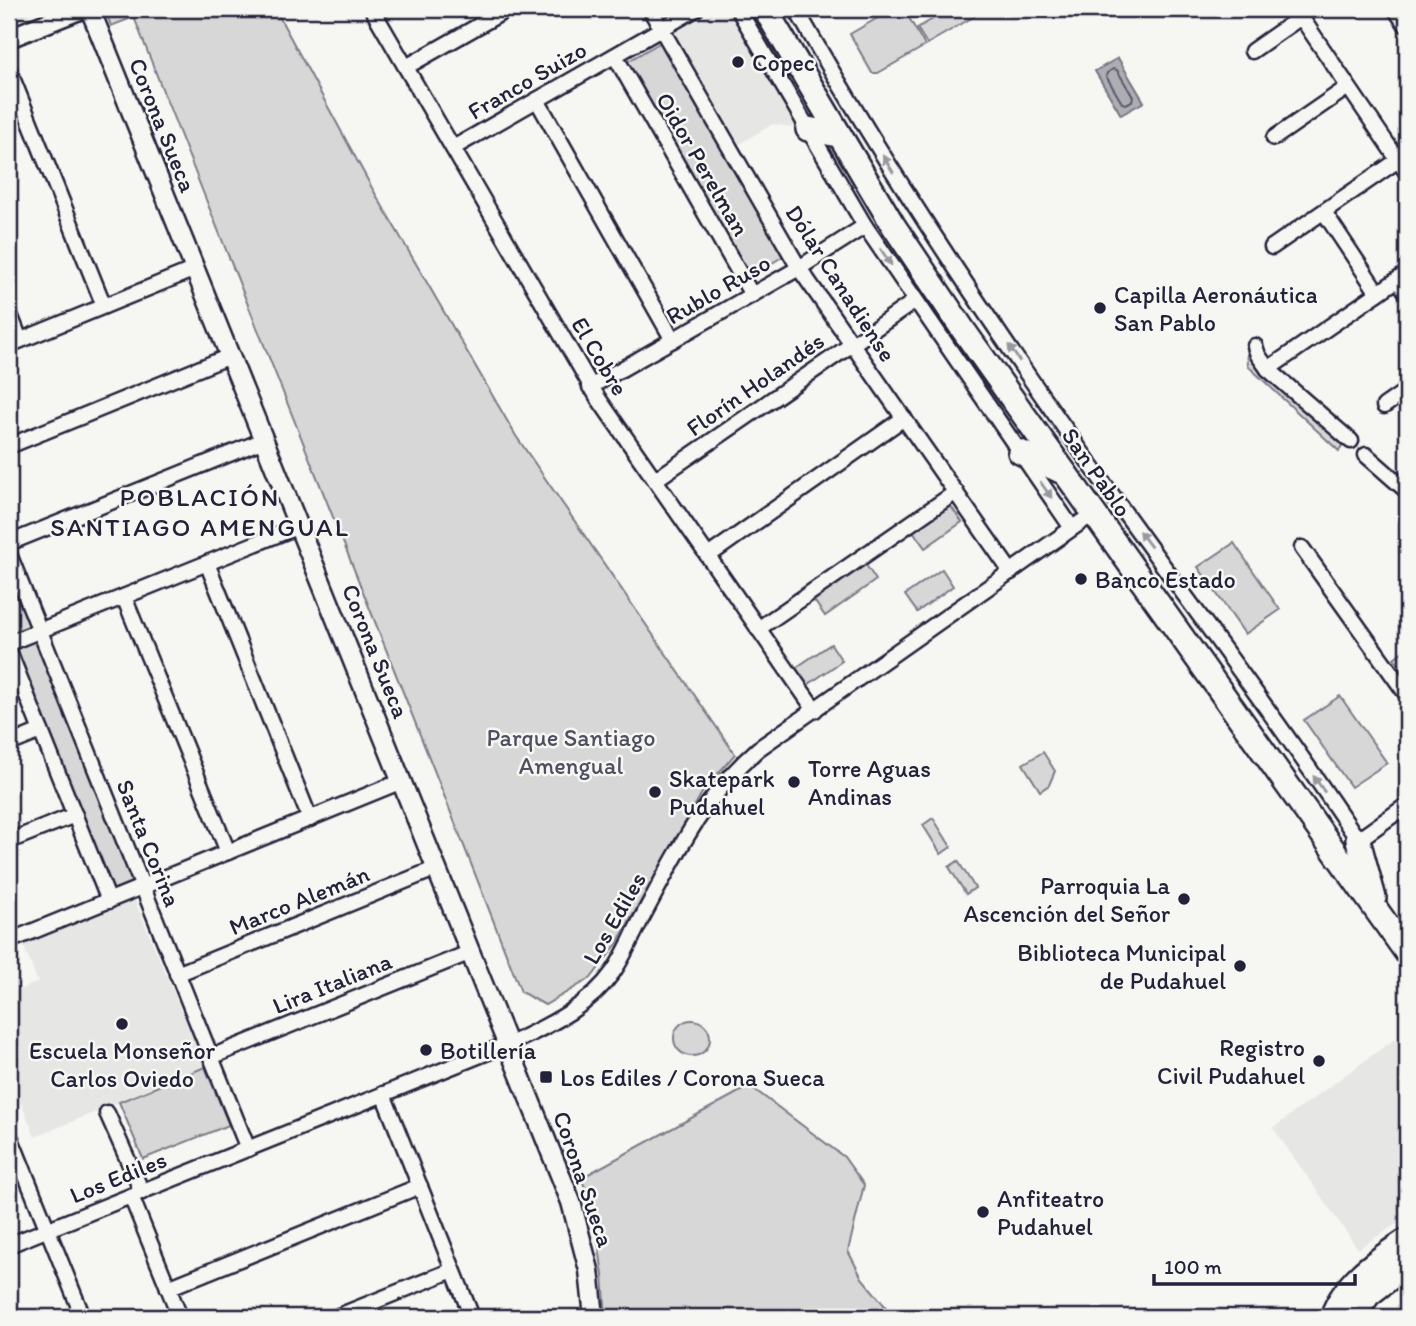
<svg xmlns="http://www.w3.org/2000/svg" width="1416" height="1326" viewBox="0 0 1416 1326" font-family="Itim,sans-serif">
<style>
.built{fill:#e6e6e4}
.green{fill:#d7d7d7;stroke:#7c7c89;stroke-width:2}
.water{fill:#adadb3;stroke:#757583;stroke-width:2}
.lines{fill:none;stroke-linecap:round;stroke-linejoin:round}
.shore{stroke:#5a5a6b;stroke-width:2}
.minor-casing{stroke:#22223b;stroke-width:19}
.tertiary-casing{stroke:#22223b;stroke-width:23}
.primary-casing{stroke:#22223b;stroke-width:28}
.minor{stroke:#f6f6f2;stroke-width:14}
.tertiary{stroke:#f6f6f2;stroke-width:18}
.primary{stroke:#f6f6f2;stroke-width:23}
.oneway{fill:#9797a0}
.poi-dot{fill:#22223b;stroke:#f6f6f2;stroke-width:2.5}
.labels{text-anchor:middle;dominant-baseline:central;stroke-width:5;stroke-linejoin:round;paint-order:stroke}
.poi-label{font-size:24px;fill:#22223b;stroke:#f6f6f2;text-anchor:start}
.street-label{font-size:24px;fill:#22223b;stroke:#f6f6f2}
.park-label{font-size:24px;fill:#4f4f62;stroke:#f6f6f2}
.neighbourhood-label{font-size:26px;letter-spacing:2px;fill:#22223b;stroke:#f6f6f2}
</style>
<rect width="100%" height="100%" fill="#f6f6f2"/>
<filter id="ink" filterUnits="userSpaceOnUse"><feTurbulence type="fractalNoise" baseFrequency=".0143" numOctaves="2"/><feDisplacementMap in="SourceGraphic" scale="14" xChannelSelector="R" yChannelSelector="G"/><feConvolveMatrix kernelMatrix="1 2 1 2 8 2 1 2 1" color-interpolation-filters="sRGB"/></filter>
<g filter="url(#ink)">
<g class="built">
<polygon points="9,9 42,9 9,24"/>
<polygon points="717,9 734,9 801,129 773,124 736,146 669,36"/>
<polygon points="133,896 205,1067 35,1137 9,1074 9,994 38,982 22,942"/>
<polygon points="1396,1038 1407,1053 1407,1217 1358,1249 1273,1128"/>
</g>
<g class="green">
<path d="M105,9H275L372,188L516,436L735,754L703,791L616,945L591,978L545,1005L521,992C395,665 261,343 134,17L111,26Z"/>
<polygon points="893,9 904,9 925,46 878,73 872,73 850,34"/>
<polygon points="951,9 971,9 975,16 927,44 917,28"/>
<polygon points="661,42 787,254 751,276 625,63"/>
<polygon points="1258,341 1267,369 1344,441 1339,451 1248,366 1247,343"/>
<polygon points="950,505 962,522 925,548 913,531"/>
<polygon points="1234,543 1280,610 1245,634 1198,567"/>
<polygon points="864,562 876,580 825,616 813,599"/>
<polygon points="942,569 953,586 917,612 905,595"/>
<polygon points="9,571 133,882 110,891 9,639"/>
<polygon points="831,644 842,661 806,686 794,669"/>
<polygon points="1407,648 1407,677 1394,658"/>
<polygon points="1340,696 1387,763 1351,787 1304,720"/>
<polygon points="1043,752 1055,771 1049,785 1040,791 1023,764"/>
<polygon points="933,818 951,847 941,854 923,825"/>
<polygon points="958,861 975,888 966,894 949,867"/>
<circle cx="692" cy="1038" r="18"/>
<polygon points="205,1067 229,1125 143,1159 119,1102"/>
<polygon points="750,1086 844,1157 864,1185 848,1251 862,1278 894,1317 606,1317 603,1275 593,1206 581,1178"/>
</g>
<polygon class="water" points="1118,58 1144,102 1121,115 1095,71"/>
<g class="lines">
<polygon class="shore" points="1113,69 1117,70 1133,97 1132,101 1126,104 1122,103 1106,76 1107,73"/>
<g class="minor-casing">
<g id="minor">
<polyline points="372,9 598,398 815,710"/>
<polyline points="650,9 799,268 1011,572"/>
<polyline points="738,9 865,226 1072,528"/>
<path d="M796,9C895,184 1008,350 1125,513C1203,621 1284,729 1358,840L1407,805"/>
<polyline points="1395,9 1407,26"/>
<polyline points="1252,51 1301,17 1407,173"/>
<polyline points="615,56 752,295"/>
<polyline points="406,67 508,9"/>
<polyline points="9,70 104,306"/>
<polyline points="537,100 673,340"/>
<polyline points="1274,138 1348,87"/>
<polyline points="453,148 696,9"/>
<polyline points="1324,212 1378,293"/>
<polyline points="1272,247 1407,154"/>
<polyline points="1398,280 1407,293"/>
<polyline points="9,312 20,340"/>
<polyline points="9,345 195,269"/>
<polyline points="1255,346 1258,355 1268,369 1351,441"/>
<polyline points="1268,369 1407,273"/>
<polyline points="590,387 799,268 865,226"/>
<polyline points="1384,406 1407,390"/>
<polyline points="9,446 230,356"/>
<polyline points="1366,455 1407,491"/>
<polyline points="655,480 915,301"/>
<polyline points="9,543 264,440"/>
<polyline points="1302,548 1407,695"/>
<polyline points="9,554 248,1149"/>
<polyline points="708,556 904,418"/>
<polyline points="207,563 310,819"/>
<polyline points="124,597 228,852"/>
<polyline points="758,629 956,492"/>
<polyline points="9,643 299,526"/>
<polyline points="9,651 109,901"/>
<polyline points="9,744 41,731"/>
<polyline points="9,841 75,815"/>
<polyline points="9,941 402,781"/>
<polyline points="177,974 437,868"/>
<polyline points="211,1057 471,952"/>
<polyline points="383,1094 472,1317"/>
<polyline points="107,1113 142,1192"/>
<polyline points="9,1134 83,1317"/>
<polyline points="131,1196 180,1317"/>
<path d="M9,1245L518,1040C552,1024 591,1004 613,972C625,955 633,934 643,916C676,854 704,796 758,749L1094,513"/>
<polyline points="168,1288 420,1186"/>
<polyline points="336,1317 453,1270"/>
</g>
</g>
<g class="tertiary-casing">
<g id="tertiary">
<polyline points="90,9 571,1202 589,1270 594,1317"/>
<polyline points="9,38 82,9"/>
</g>
</g>
<g class="primary-casing">
<g id="primary">
<polyline points="765,9 893,225 964,331 1407,953"/>
<polyline points="808,129 838,135"/>
<polyline points="1020,452 1065,473"/>
<polyline points="1358,840 1374,898"/>
<path d="M1332,1317C1345,1281 1376,1261 1407,1240"/>
<polyline points="1353,1317 1368,1295 1407,1265"/>
</g>
</g>
<use href="#minor" class="minor"/>
<use href="#tertiary" class="tertiary"/>
<use href="#primary" class="primary"/>
</g>
<defs><path id="oneway-solid" d="M-6-.8H1V-3.2L6.5 0L1 3.2V.8H-6Z" transform="scale(1.75)"/></defs>
<g class="oneway">
<use href="#oneway-solid" transform="translate(888 164) rotate(-122)"/>
<use href="#oneway-solid" transform="translate(886 257) rotate(56)"/>
<use href="#oneway-solid" transform="translate(1014 353) rotate(-125)"/>
<use href="#oneway-solid" transform="translate(1046 490) rotate(55)"/>
<use href="#oneway-solid" transform="translate(1145 539) rotate(-127)"/>
<use href="#oneway-solid" transform="translate(1319 784) rotate(-125)"/>
</g>
</g>
<g class="poi-dot">
<circle cx="738" cy="62" r="7"/>
<circle cx="1100" cy="308" r="7"/>
<circle cx="1081" cy="579" r="7"/>
<circle cx="794" cy="782" r="7"/>
<circle cx="655" cy="792" r="7"/>
<circle cx="1184" cy="899" r="7"/>
<circle cx="1240" cy="966" r="7"/>
<circle cx="122" cy="1024" r="7"/>
<circle cx="426" cy="1050" r="7"/>
<circle cx="1319" cy="1061" r="7"/>
<rect x="539" y="1070" width="14" height="14" rx="3.5"/>
<circle cx="983" cy="1212" r="7"/>
</g>
<g class="labels">
<g class="poi-label">
<text x="752" y="62">Copec</text>
<text x="1114" y="294">Capilla Aeronáutica<tspan x="1114" dy="28">San Pablo</tspan></text>
<text x="1095" y="579">Banco Estado</text>
<text x="808" y="768">Torre Aguas<tspan x="808" dy="28">Andinas</tspan></text>
<text x="669" y="778">Skatepark<tspan x="669" dy="28">Pudahuel</tspan></text>
<text x="1170" y="885" text-anchor="end">Parroquia La<tspan x="1170" dy="28">Ascención del Señor</tspan></text>
<text x="1226" y="952" text-anchor="end">Biblioteca Municipal<tspan x="1226" dy="28">de Pudahuel</tspan></text>
<text x="1305" y="1047" text-anchor="end">Registro<tspan x="1305" dy="28">Civil Pudahuel</tspan></text>
<text x="122" y="1050" text-anchor="middle">Escuela Monseñor<tspan x="122" dy="28">Carlos Oviedo</tspan></text>
<text x="440" y="1050">Botillería</text>
<text x="560" y="1077">Los Ediles / Corona Sueca</text>
<text x="997" y="1198">Anfiteatro<tspan x="997" dy="28">Pudahuel</tspan></text>
</g>
<g class="street-label">
<text transform="translate(527 80) rotate(-30)">Franco Suizo</text>
<text transform="translate(163 125) rotate(68)">Corona Sueca</text>
<text transform="translate(703 164) rotate(60)">Oidor Perelman</text>
<text transform="translate(841 283) rotate(57)">Dólar Canadiense</text>
<text transform="translate(718 289) rotate(-30)">Rublo Ruso</text>
<text transform="translate(600 356) rotate(59)">El Cobre</text>
<text transform="translate(755 384) rotate(-35)">Florín Holandés</text>
<text transform="translate(1097 472) rotate(55)">San Pablo</text>
<text transform="translate(376 651) rotate(68)">Corona Sueca</text>
<text transform="translate(149 843) rotate(68)">Santa Corina</text>
<text transform="translate(299 900) rotate(-22)">Marco Alemán</text>
<text transform="translate(614 918) rotate(-60)">Los Ediles</text>
<text transform="translate(332 983) rotate(-22)">Lira Italiana</text>
<text transform="translate(118 1177) rotate(-22)">Los Ediles</text>
<text transform="translate(584 1179) rotate(71)">Corona Sueca</text>
</g>
<g class="park-label">
<text x="571" y="737">Parque Santiago<tspan x="571" dy="28">Amengual</tspan></text>
</g>
<g class="neighbourhood-label">
<text x="200" y="497">POBLACIÓN<tspan x="200" dy="30">SANTIAGO AMENGUAL</tspan></text>
</g>
</g>
<rect width="1416" height="1326" fill="none" stroke="#f6f6f2" stroke-width="35"/>
<rect x="18" y="18" width="1381" height="1291" fill="none" stroke="#22223b" stroke-width="2.5" filter="url(#ink)"/>
<path d="M1154 1274v10h201v-10" fill="none" stroke="#22223b" stroke-width="3.5"/>
<text x="1164" y="1274" font-size="21" fill="#22223b" stroke="#f6f6f2" stroke-width="5" paint-order="stroke">100 m</text>
</svg>
